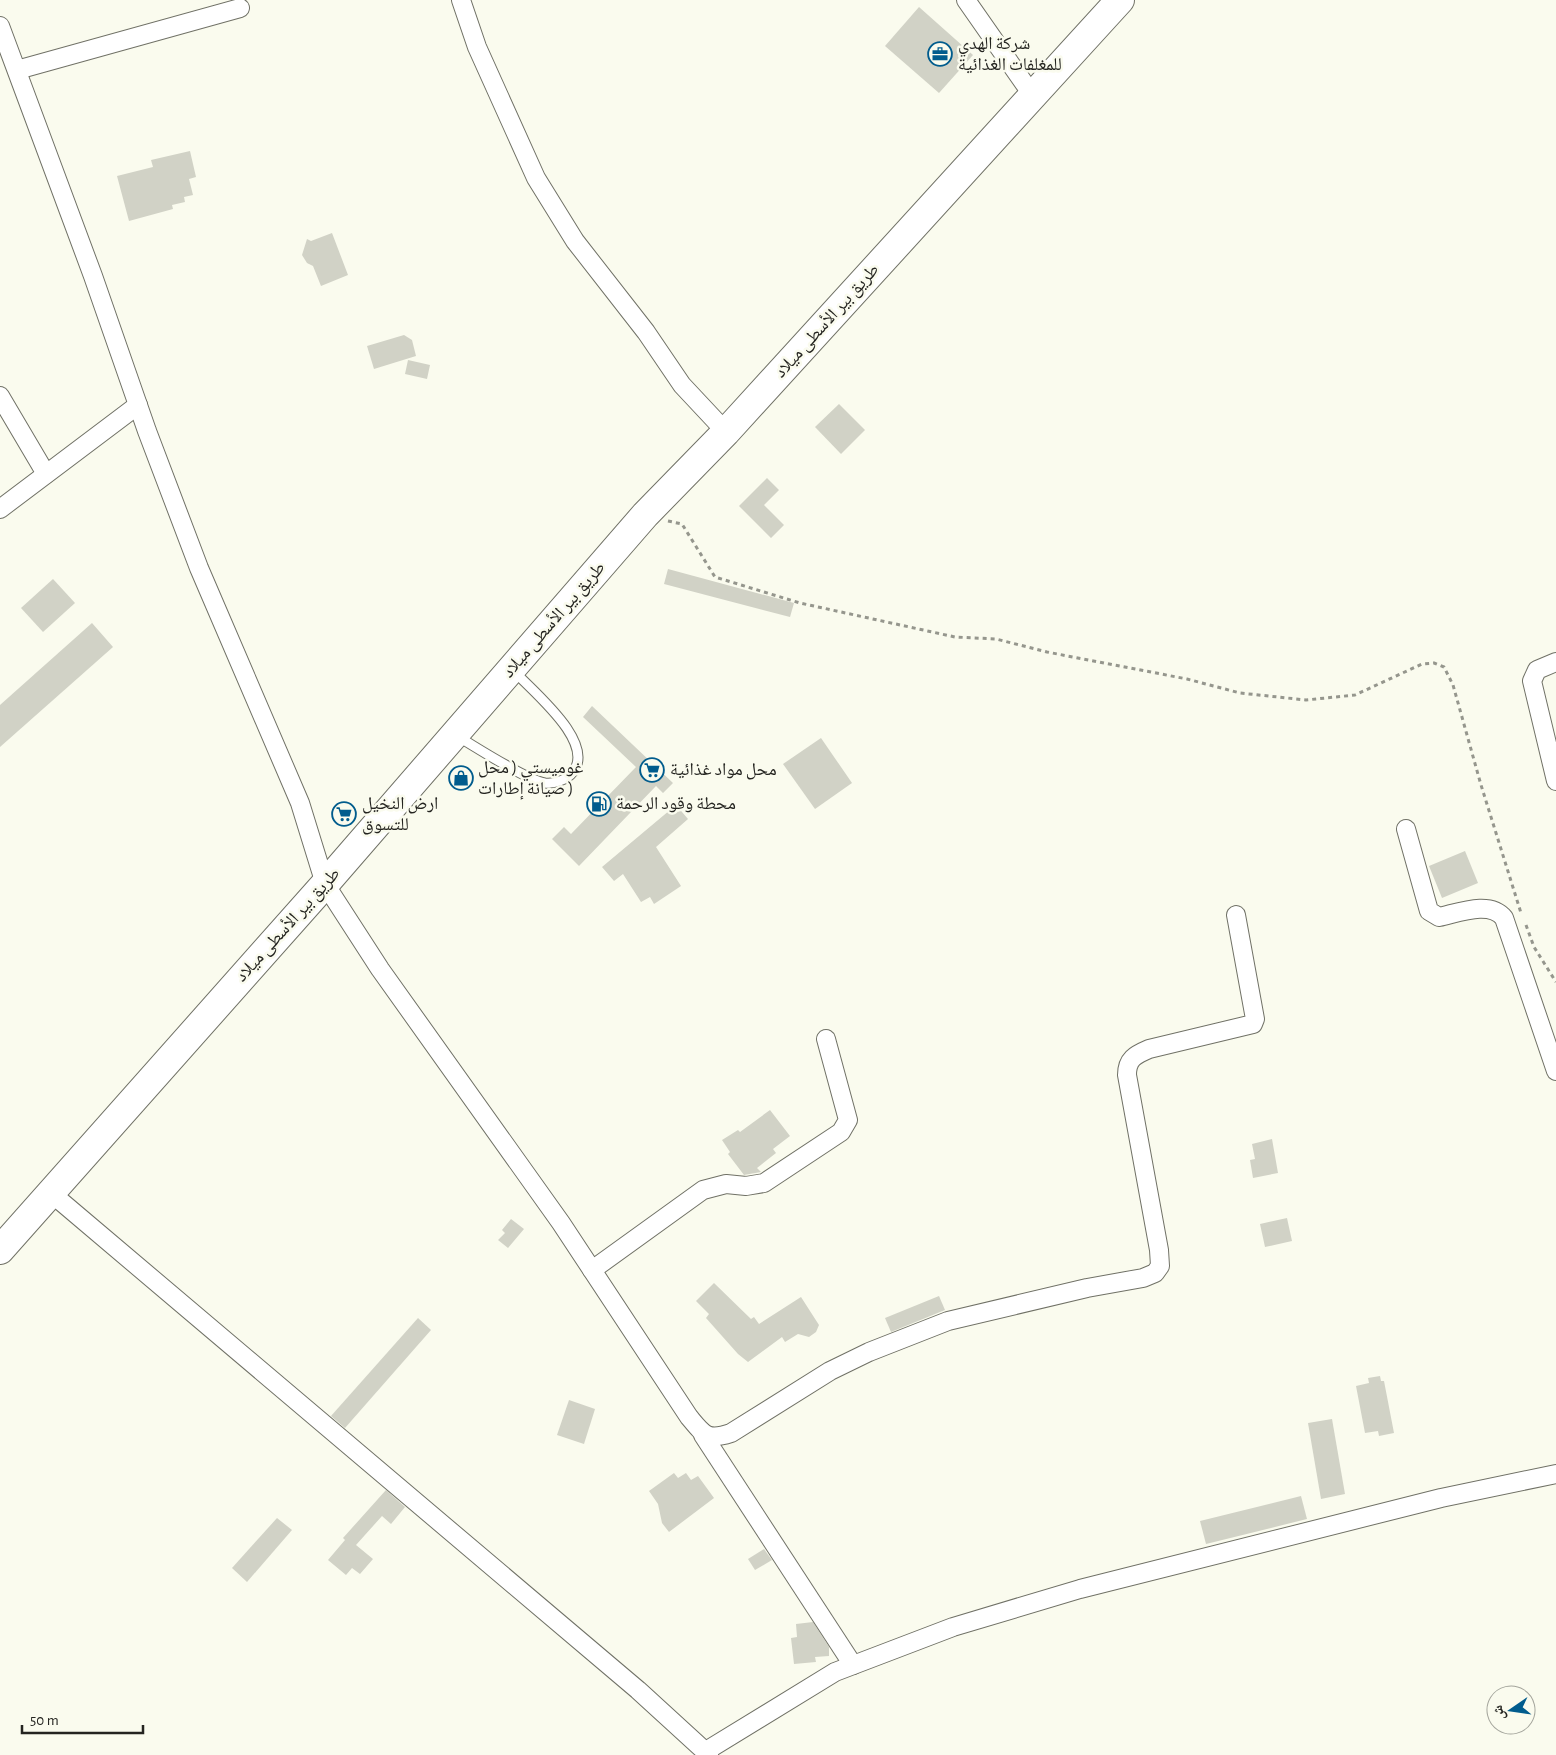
<svg xmlns="http://www.w3.org/2000/svg" width="1556" height="1755" viewBox="0 0 1556 1755" font-family="'Alegreya Sans','Noto Naskh Arabic',sans-serif">
<style>
.building{fill:#d1d2c6}
.lines{fill:none;stroke-linecap:round;stroke-linejoin:round}
.service-casing{stroke:#707166;stroke-width:11}
.minor-casing{stroke:#707166;stroke-width:20}
.primary-casing{stroke:#707166;stroke-width:30}
.path{stroke:#95968d;stroke-width:3;stroke-dasharray:4 4;stroke-linecap:butt}
.service{stroke:#fff;stroke-width:9}
.minor{stroke:#fff;stroke-width:18}
.primary{stroke:#fff;stroke-width:28}
.labels{text-anchor:middle;dominant-baseline:central;stroke-width:5;stroke-linejoin:round;paint-order:stroke}
.poi-label{font-size:18px;fill:#242420;stroke:#fafbee;text-anchor:start}
.street-label{font-size:18px;fill:#242420;stroke:#fafbee}
</style>
<rect width="100%" height="100%" fill="#fafbee"/>
<g class="building">
<polygon points="919,7 973,55 939,93 885,46"/>
<polygon points="190,151 196,177 189,179 193,195 184,197 185,202 172,205 173,209 129,221 117,176 153,167 151,160"/>
<polygon points="332,233 348,275 321,286 313,266 307,263 302,255 307,239 311,241"/>
<polygon points="404,335 412,340 416,356 374,369 367,346"/>
<polygon points="408,360 430,365 427,379 405,374"/>
<polygon points="839,404 865,430 841,454 815,427"/>
<polygon points="767,478 779,490 764,505 784,525 771,538 739,506"/>
<polygon points="668,569 794,603 790,617 664,584"/>
<polygon points="53,579 75,603 43,632 21,608"/>
<polygon points="92,623 113,647 0,747 0,705"/>
<polygon points="592,706 673,783 663,793 656,786 579,866 552,839 564,827 571,834 636,767 583,717"/>
<polygon points="821,738 852,783 815,809 783,764"/>
<polygon points="676,805 688,819 656,847 681,886 654,904 650,897 641,902 623,874 614,881 602,867"/>
<polygon points="1465,851 1478,883 1442,898 1429,866"/>
<polygon points="770,1110 790,1136 773,1149 776,1153 757,1168 761,1172 744,1175 728,1154 730,1152 722,1140 738,1130 740,1132"/>
<polygon points="1272,1139 1278,1173 1253,1178 1250,1160 1255,1159 1252,1144"/>
<polygon points="1287,1218 1292,1241 1265,1247 1260,1224"/>
<polygon points="511,1219 524,1229 508,1248 498,1240 505,1233 502,1230"/>
<polygon points="714,1283 751,1319 754,1317 759,1324 801,1297 819,1325 816,1332 809,1337 798,1334 785,1342 782,1337 748,1362 738,1354 706,1318 709,1314 696,1301"/>
<polygon points="939,1296 945,1310 891,1332 885,1318"/>
<polygon points="418,1318 431,1330 345,1428 331,1416"/>
<polygon points="1380,1376 1381,1381 1384,1381 1394,1433 1379,1436 1378,1431 1365,1433 1356,1386 1369,1383 1368,1378"/>
<polygon points="569,1400 595,1409 584,1444 557,1435"/>
<polygon points="1332,1419 1345,1494 1321,1499 1308,1423"/>
<polygon points="674,1473 678,1478 686,1473 691,1480 698,1476 714,1498 669,1532 662,1523 658,1504 649,1491"/>
<polygon points="386,1490 405,1507 391,1524 382,1516 356,1545 373,1559 360,1574 352,1568 346,1575 328,1560 345,1540 343,1538"/>
<polygon points="1301,1496 1307,1519 1206,1544 1200,1521"/>
<polygon points="277,1518 292,1530 247,1582 232,1568"/>
<polygon points="764,1549 772,1560 755,1570 748,1559"/>
<polygon points="813,1622 829,1647 829,1656 815,1657 816,1662 794,1664 791,1638 797,1637 796,1624"/>
</g>
<g class="lines">
<g class="service-casing">
<path id="service" d="M457,736C476,747 526,780 545,783C554,784 567,780 573,772C596,742 533,692 514,671"/>
</g>
<g class="minor-casing">
<g id="minor">
<polyline points="461,0 477,47 536,178 575,241 646,332 682,385 726,432"/>
<polyline points="966,0 1033,96"/>
<path d="M0,26L93,276L147,431L199,568L300,803L325,884L380,969L561,1223L689,1417C704,1435 707,1441 731,1433L830,1371L869,1352L948,1321L1087,1288L1143,1278L1155,1273L1160,1266L1159,1250L1127,1075C1127,1059 1135,1055 1149,1049L1253,1024L1255,1019L1236,915"/>
<polyline points="17,70 240,8"/>
<polyline points="0,396 46,474"/>
<polyline points="0,509 138,405"/>
<polyline points="1556,662 1537,670 1532,681 1556,781"/>
<path d="M1406,829L1429,911L1439,917C1458,913 1490,900 1504,918L1556,1071"/>
<polyline points="51,1193 638,1690 709,1755"/>
<polyline points="592,1270 703,1190 726,1184 746,1186 764,1183 841,1132 848,1120 826,1039"/>
<polyline points="703,1435 853,1665"/>
<polyline points="706,1751 835,1672 953,1627 1080,1589 1441,1498 1556,1474"/>
</g>
</g>
<g class="primary-casing">
<polyline id="primary" points="0,1250 325,884 645,515 726,432 1120,0"/>
</g>
<g class="path">
<polyline points="668,521 682,524 715,577 800,603 955,637 996,639 1047,652 1187,679 1240,693 1306,700 1355,695 1422,664 1434,663 1444,667 1453,685 1481,785 1521,913"/>
<polyline points="1526,925 1534,947 1556,982"/>
</g>
<use href="#service" class="service"/>
<use href="#minor" class="minor"/>
<use href="#primary" class="primary"/>
</g>
<defs>
<g id="office-ring" transform="scale(1.25)"><circle r="9.5" fill="#fafbee" stroke="#015c8d" stroke-width="1.5"/><path d="M-6-3h4V-5.5h4V-3h4V5H-6ZM-1-4.5V-3h2v-1.5ZM-6 0V1H6V0Z" fill="#015c8d"/></g>
<g id="supermarket-ring" transform="scale(1.25)"><circle r="9.5" fill="#fafbee" stroke="#015c8d" stroke-width="1.5"/><path d="M-6-5.5h2.5l.6 2H6L4.5 2H-2.5L-4.4-4H-6ZM-1.5 3.2a1.3 1.3 0 1 0 .1 0ZM3 3.2a1.3 1.3 0 1 0 .1 0Z" fill="#015c8d"/></g>
<g id="shop-ring" transform="scale(1.25)"><circle r="9.5" fill="#fafbee" stroke="#015c8d" stroke-width="1.5"/><path d="M-5-2.5h2.3a2.7 3.5 0 0 1 5.4 0H5L5.5 6h-11ZM-1.5-2.5h3a1.5 2.3 0 0 0-3 0Z" fill="#015c8d"/></g>
<g id="fuel-ring" transform="scale(1.25)"><circle r="9.5" fill="#fafbee" stroke="#015c8d" stroke-width="1.5"/><path d="M-5.5-6h7V0h2V4h1.3V-2.5L3-4.5l.8-.8L6-3V5H2.5V1h-1V6h-7ZM-4.2-4.7v3.2H.2V-4.7Z" fill="#015c8d"/></g>
</defs>
<g fill-rule="evenodd">
<use href="#office-ring" x="940" y="54"/>
<use href="#supermarket-ring" x="652" y="770"/>
<use href="#shop-ring" x="461" y="778"/>
<use href="#fuel-ring" x="599" y="804"/>
<use href="#supermarket-ring" x="344" y="814"/>
</g>
<g class="labels">
<g class="poi-label">
<text x="958" y="44">شركة الهدي<tspan x="958" dy="21">للمغلفات الغذائية</tspan></text>
<text x="478" y="768">غوميستي ( محل<tspan x="478" dy="21">صيانة إطارات )</tspan></text>
<text x="670" y="770">محل مواد غذائية</text>
<text x="362" y="804">ارض النخيل<tspan x="362" dy="21">للتسوق</tspan></text>
<text x="616" y="804">محطة وقود الرحمة</text>
</g>
<g class="street-label">
<text transform="translate(827 321) rotate(-48)">طريق بير الأسطى ميلاد</text>
<text transform="translate(554 620) rotate(-49)">طريق بير الأسطى ميلاد</text>
<text transform="translate(288 925) rotate(-48)">طريق بير الأسطى ميلاد</text>
</g>
</g>
<g transform="translate(1511 1710) rotate(257)"><circle r="24" fill="#fafbee" stroke="#a4a59c"/>
<path d="M0-4L9 19L0 12L-9 19Z" fill="#015c8d"/>
<text y="-8" font-size="14" font-weight="bold" text-anchor="middle" fill="#242420">ش</text>
</g>
<path d="M22 1725v8h121v-8" fill="none" stroke="#242420" stroke-width="2.5"/>
<text x="30" y="1725" font-size="15" fill="#242420" stroke="#fafbee" stroke-width="4" paint-order="stroke">50 m</text>
</svg>
